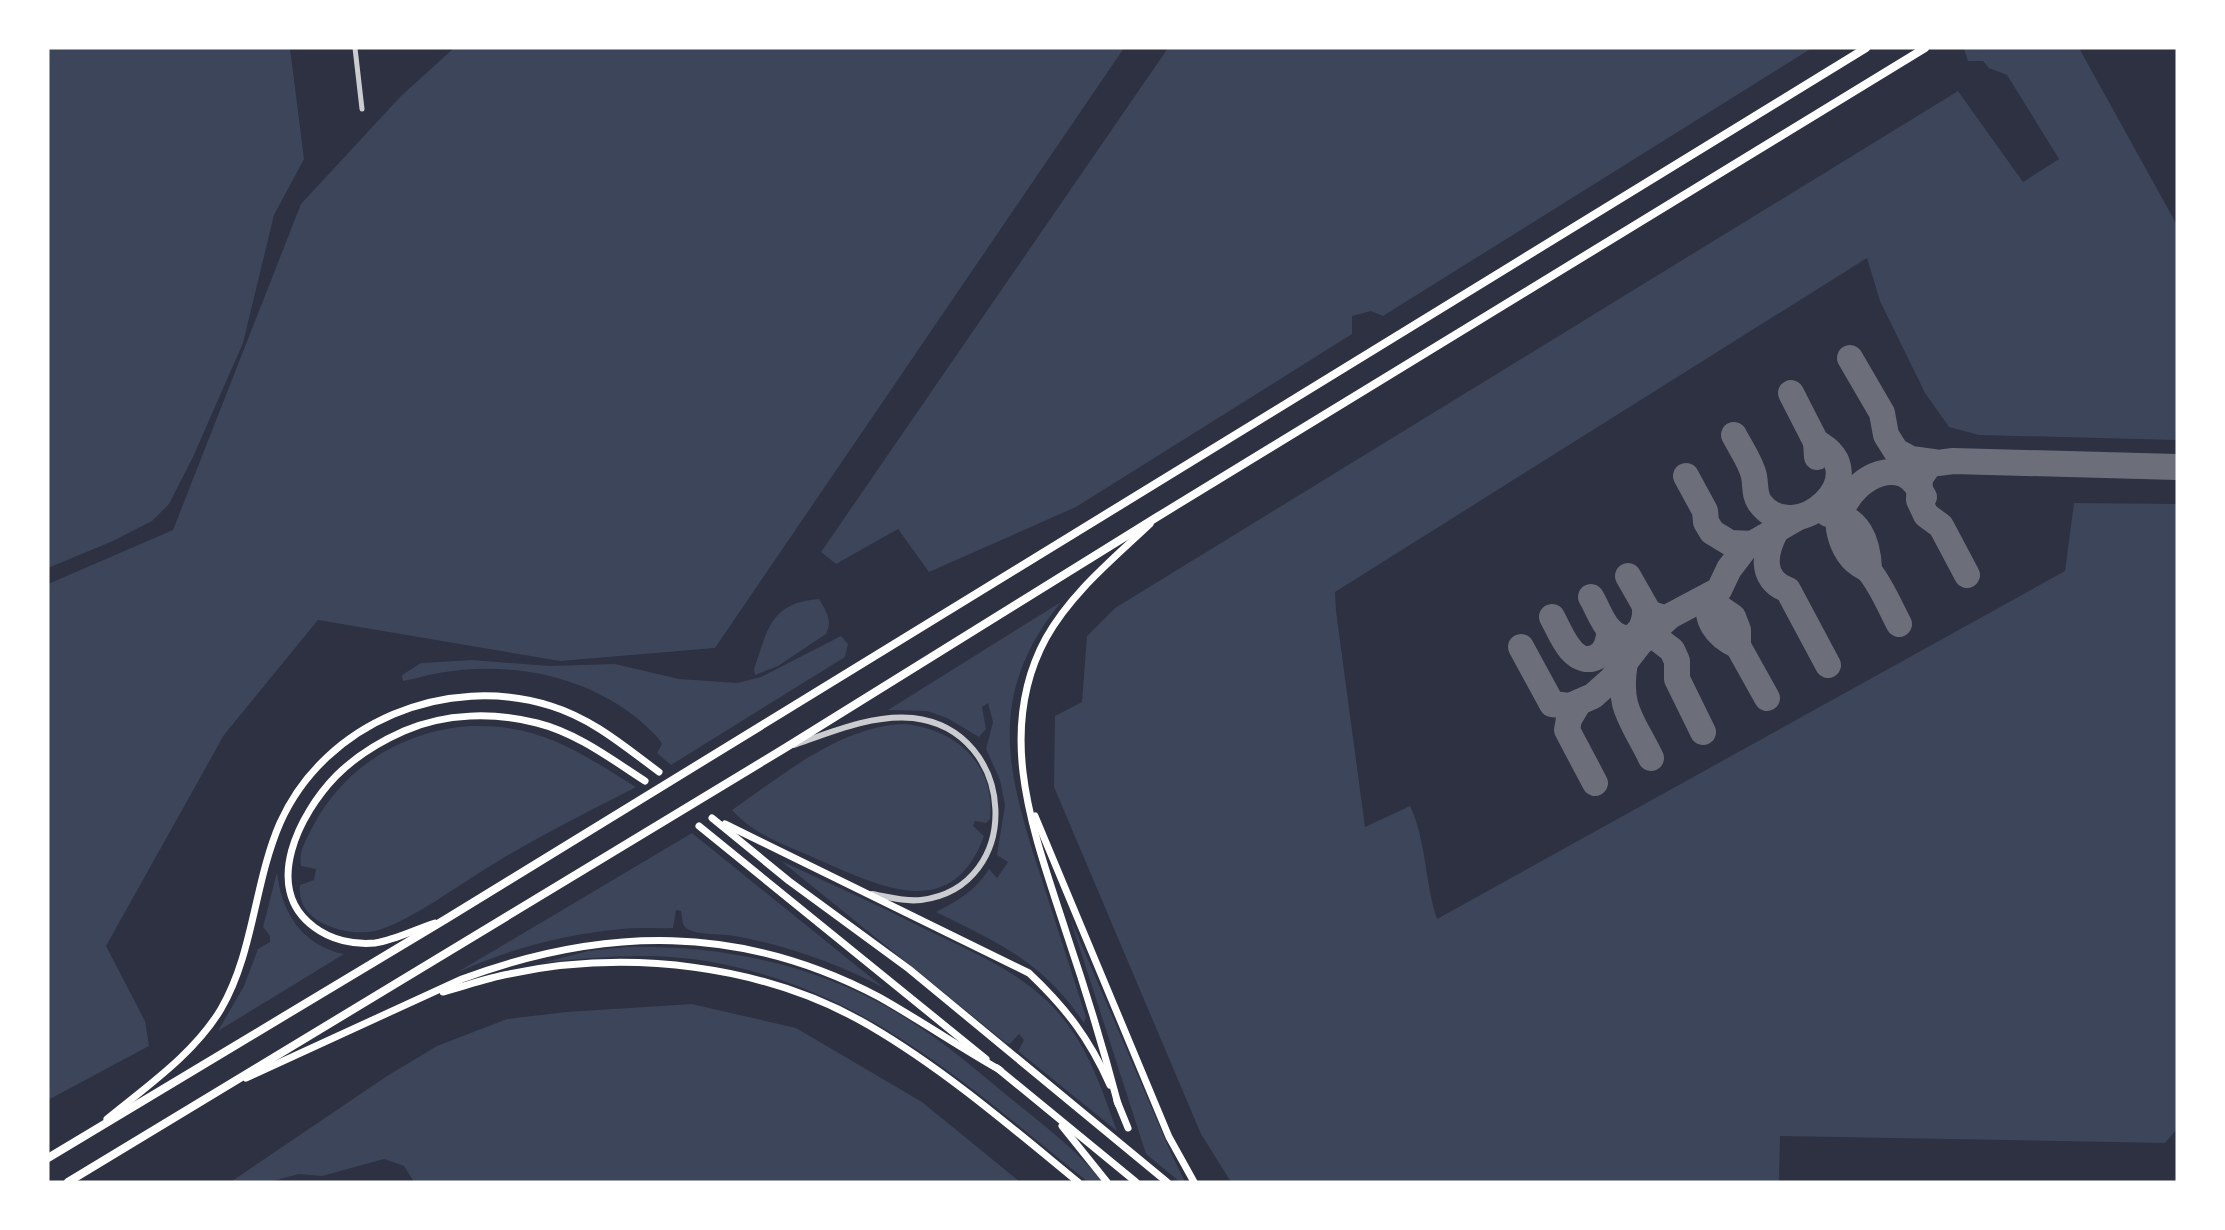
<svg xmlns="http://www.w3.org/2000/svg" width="2225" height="1230" viewBox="0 0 2225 1230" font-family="'Open Sans',sans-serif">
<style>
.green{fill:#3c4559}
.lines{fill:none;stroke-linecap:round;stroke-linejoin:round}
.taxiway{stroke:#6c6f7a;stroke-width:26}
.minor{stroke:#caccd0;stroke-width:5}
.tertiary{stroke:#caccd0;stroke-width:6}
.secondary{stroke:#fff;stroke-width:7}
.trunk{stroke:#fff;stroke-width:8}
</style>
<rect width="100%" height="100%" fill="#2d3142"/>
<g class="green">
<polygon points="48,48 290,48 304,159 274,215 243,343 193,457 169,504 152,521 113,541 48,568"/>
<polygon points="454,48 1124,48 715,648 560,661 318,620 224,735 106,946 145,1021 149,1046 48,1100 48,584 173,530 301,204 401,96"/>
<polygon points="1168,48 1812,48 1383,316 1371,311 1352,316 1352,334 1076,507 929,572 898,529 836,564 821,552"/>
<path d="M2079,48L2177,225V440L1979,435L1949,427L1925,393L1880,301L1867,258L1335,592L1336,611L1365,827L1410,806C1426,839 1425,883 1437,919L2065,571L2074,503L2177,504V1129L2165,1143L1780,1136L1779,1182H1231L1201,1134L1054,787L1055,716L1082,702L1087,636L1115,608L1958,91L2023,182L2059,159L2007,75L1989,68L1983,61H1968L1964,49Z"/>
<path d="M819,599C826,611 833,620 826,634L778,666L755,675L754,669C768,629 770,603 819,599Z"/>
<path d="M1061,602C985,696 1007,772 1041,877C1056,924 1071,970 1086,1017L1084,1023C1042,961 1000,944 936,912C958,901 976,890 989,869L997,878L1008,862L997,855L1005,805L1000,780L986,749L993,722L988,703L982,707L986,729L979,737L947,718L927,711L888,710Z"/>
<path d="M841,636L848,644L845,657L671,765L657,753L662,744L659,739C605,679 517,659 439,673C427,675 415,679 403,681L402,675L421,663L472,660L550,666L615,664L679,679L737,683L761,677Z"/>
<path d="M903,724C954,728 996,763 990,819L986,823L975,821L973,826L984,836C952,924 879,886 819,860C788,846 755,836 732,810C783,775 839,727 903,724Z"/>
<path d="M471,726C541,724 579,752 636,787C588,812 541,835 495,863C465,881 406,924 375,931C347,937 295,923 300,885L314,880L316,869L301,866C298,852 306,840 312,828C343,767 404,730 471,726Z"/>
<path d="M692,833L884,988C837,963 787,946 735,936C722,933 689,937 683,924L681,911L676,910L673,928C656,929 639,927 622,929C564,934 509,949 456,973Z"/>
<path d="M781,861C829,883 878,905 925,929C975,953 1031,976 1065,1021C1091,1054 1103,1093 1117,1131L1018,1051L1024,1040L1019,1034L1010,1044L1006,1043Z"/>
<path d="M277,872C281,911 302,946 344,954L218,1031L244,986L258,949L270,942V936L263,927Z"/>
<polygon points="1070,918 1171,1153 1185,1182 1180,1182 1146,1154"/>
<path d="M626,947C727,945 826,966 912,1022C946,1044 978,1071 1009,1097C1042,1124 1076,1149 1103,1182H1088C967,1085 864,988 706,961C651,952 597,957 542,963L588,951Z"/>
<polygon points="692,1004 796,1028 922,1102 1020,1182 414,1182 404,1166 384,1159 322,1176 299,1174 269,1182 232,1181 387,1076 437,1046 507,1019 566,1012"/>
</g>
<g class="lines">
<g class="taxiway">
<polyline points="1850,358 1882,413 1886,435 1896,451 1911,459 1933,462"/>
<polyline points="1791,393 1816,442 1817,457"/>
<path d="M1734,435C1740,447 1751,462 1754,476C1756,486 1754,495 1760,503C1795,550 1879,475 1816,442"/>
<polyline points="1686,476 1705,511 1706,522 1712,532 1730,543 1753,544"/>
<path d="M1828,514C1859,516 1868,542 1869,569"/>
<path d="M1777,529C1765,550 1758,579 1788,590L1828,665"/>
<polyline points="1967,575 1941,526 1926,515 1919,500 1920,478 1930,464 1953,461 2177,467"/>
<polyline points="1628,576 1649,613 1658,616"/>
<path d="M1710,595C1704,620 1716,636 1738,646"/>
<path d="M1591,597C1597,607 1602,622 1610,630C1630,650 1647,629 1645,608"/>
<polyline points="1699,601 1717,606 1733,617 1738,630 1738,646 1767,698"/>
<path d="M1552,617C1558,628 1563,641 1571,650C1587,669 1611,656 1609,629"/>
<path d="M1899,624C1890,607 1882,587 1870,572C1867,568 1863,567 1859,564C1848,557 1841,542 1839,529C1836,499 1873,463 1903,474C1913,478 1919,488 1924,497"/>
<polyline points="1636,636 1655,637 1672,650 1677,661 1677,679 1703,732"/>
<polyline points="1521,647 1552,704 1570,706 1593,696 1611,680 1640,643 1670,616 1719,590 1729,569 1745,548 1797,518"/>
<path d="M1625,662C1617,708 1632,719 1651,758"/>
<polyline points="1578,704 1569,719 1567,730 1595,783"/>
</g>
<polyline class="minor" points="355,48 362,109"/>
<path class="tertiary" d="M794,745C831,732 873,714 913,718C1018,730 1025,887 921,900C905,902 888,897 872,894"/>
<g class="secondary">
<polyline points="1035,816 1169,1137 1194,1182"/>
<polyline points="712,818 789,881 909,969 1167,1182"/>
<path d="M725,824L1029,973C1066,1008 1089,1038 1110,1085"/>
<polyline points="699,826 986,1059"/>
<path d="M435,923C416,929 395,940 375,943C354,945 331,940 314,927C261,888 300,813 336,776C355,757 379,742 404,731C445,713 494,712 537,723C577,733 611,759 645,781"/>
<path d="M443,992C465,986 487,978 509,974C628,949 764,964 870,1026C945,1070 1011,1127 1078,1182"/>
<polyline points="997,1068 1136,1182"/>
<path d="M246,1078L462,979C605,926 741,924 879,997C920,1020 959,1047 1000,1070"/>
<polyline points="1117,1101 1128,1128"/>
<path d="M1118,1104C1103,1047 1086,991 1067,935C1036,838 993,735 1046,638C1071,593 1113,559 1150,524"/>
<path d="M107,1119C147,1086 194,1054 221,1009C254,952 254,883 280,823C325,722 447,673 551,706C593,719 625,747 659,772"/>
<polyline points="1062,1126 1107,1182"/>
</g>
<g class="trunk">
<polyline points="48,1158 446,919 1866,48"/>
<polyline points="68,1182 785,748 1157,517 1925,48"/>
</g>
</g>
<rect width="2225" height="1230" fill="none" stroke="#ffffff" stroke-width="99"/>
</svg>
